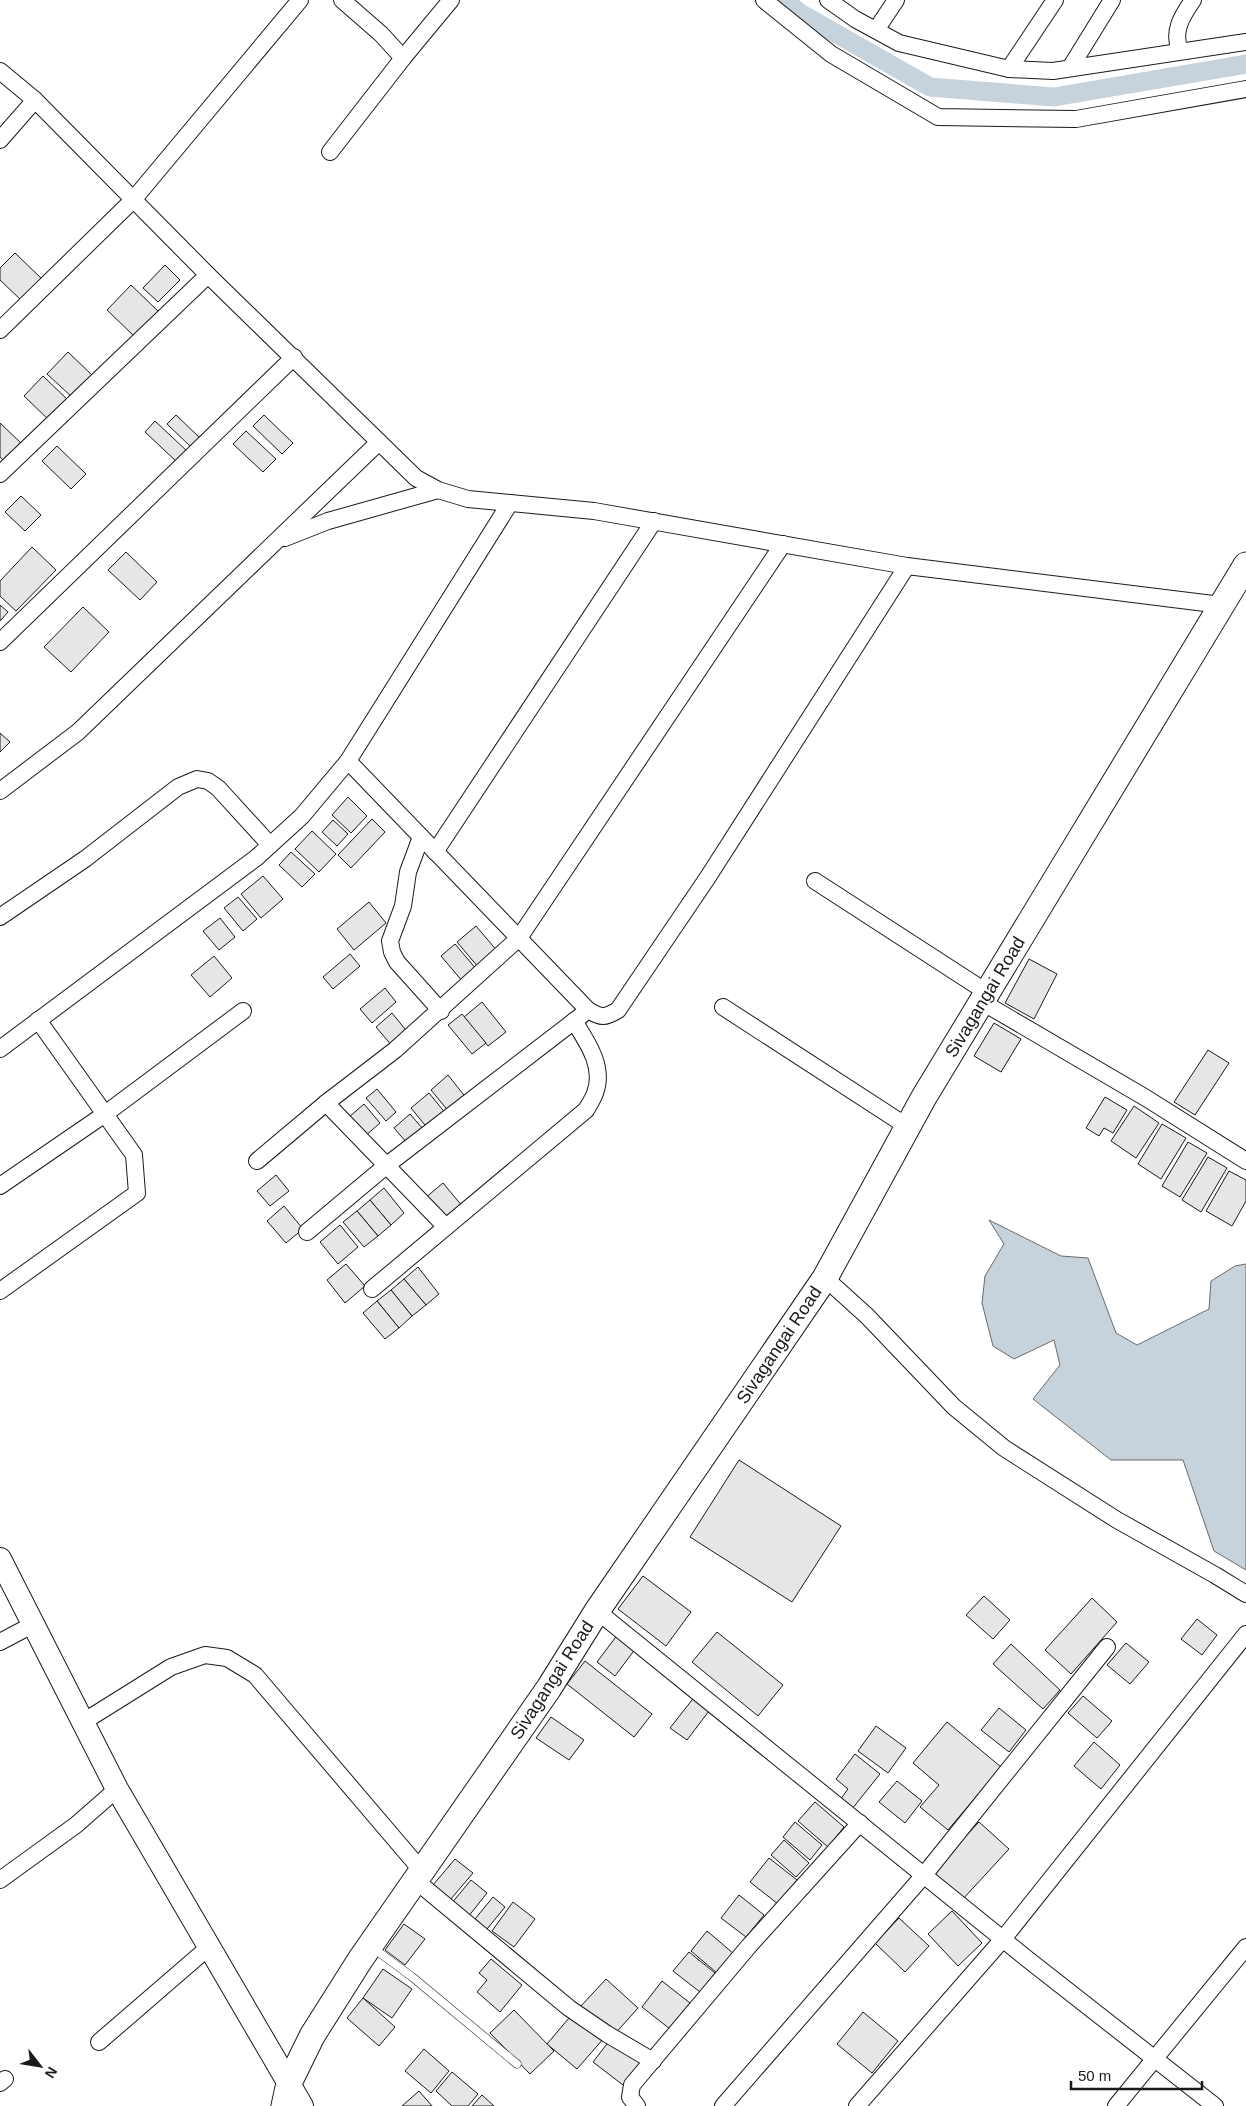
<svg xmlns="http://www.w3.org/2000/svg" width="1246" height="2106" viewBox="0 0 1246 2106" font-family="Arial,sans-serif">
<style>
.water{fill:#c6d2dc;stroke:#6a6a6a}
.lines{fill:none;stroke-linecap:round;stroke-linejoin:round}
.canal{stroke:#c6d2dc;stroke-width:19}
.building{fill:#e6e6e6;stroke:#1a1a1a}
.lane-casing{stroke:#1a1a1a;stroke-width:9}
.street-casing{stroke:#1a1a1a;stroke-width:18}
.secondary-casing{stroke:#1a1a1a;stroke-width:24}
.primary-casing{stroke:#1a1a1a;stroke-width:27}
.lane{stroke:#fff;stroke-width:8}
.street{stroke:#fff;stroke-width:16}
.secondary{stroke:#fff;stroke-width:22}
.primary{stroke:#fff;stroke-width:25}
.labels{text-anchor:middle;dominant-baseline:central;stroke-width:4;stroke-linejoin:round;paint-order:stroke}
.street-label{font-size:18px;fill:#1a1a1a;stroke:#fff}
</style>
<rect width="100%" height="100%" fill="#fff"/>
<polygon class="water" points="989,1220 1061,1256 1088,1258 1116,1333 1137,1345 1209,1309 1211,1281 1235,1266 1246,1264 1246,1570 1214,1551 1183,1460 1111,1460 1033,1399 1060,1365 1054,1340 1014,1359 993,1346 982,1303 985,1276 1004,1244"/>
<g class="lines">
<polyline class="canal" points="784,0 800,13 930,87 1054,97 1246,64"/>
</g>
<g class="building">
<polygon points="15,253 43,280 22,301 0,280 0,268"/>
<polygon points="165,265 180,280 158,302 143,288"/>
<polygon points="131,285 158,311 134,336 107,310"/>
<polygon points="68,352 93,376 73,398 47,374"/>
<polygon points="43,376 70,402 51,422 24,396"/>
<polygon points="176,415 200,438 191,447 167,424"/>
<polygon points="264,415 293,443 282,454 253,426"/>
<polygon points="155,421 188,452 178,463 145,432"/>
<polygon points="0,423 22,444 5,462 0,457"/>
<polygon points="246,431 276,459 263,472 233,444"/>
<polygon points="57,446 86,474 71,489 42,461"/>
<polygon points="21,496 41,515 25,531 5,512"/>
<polygon points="32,547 56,570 16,611 0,596 0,581"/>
<polygon points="126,552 157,582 140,600 108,570"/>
<polygon points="0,605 8,612 0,621"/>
<polygon points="83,607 109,632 71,672 44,647"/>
<polygon points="0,733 10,742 0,752"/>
<polygon points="348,797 367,816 351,833 332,815"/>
<polygon points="372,819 385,832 351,868 338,855"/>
<polygon points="333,820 348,834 337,846 322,832"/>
<polygon points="312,831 336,854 319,872 295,849"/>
<polygon points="291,852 315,874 302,887 279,865"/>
<polygon points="263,876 283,899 261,918 241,894"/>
<polygon points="238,897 257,919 243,931 224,908"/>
<polygon points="369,902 386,923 354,950 337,929"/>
<polygon points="220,918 235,937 219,950 203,931"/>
<polygon points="476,926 498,952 479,968 457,942"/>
<polygon points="455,944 477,970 463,982 441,956"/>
<polygon points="350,954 360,966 333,989 323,977"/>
<polygon points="214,956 232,978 210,997 191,975"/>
<polygon points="1029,959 1057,974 1034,1019 1005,1003"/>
<polygon points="385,988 396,1002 372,1023 360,1009"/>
<polygon points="482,1002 506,1032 488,1046 464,1017"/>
<polygon points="392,1013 409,1034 393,1047 376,1027"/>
<polygon points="462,1014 486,1043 472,1054 448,1025"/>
<polygon points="994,1023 1021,1039 1001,1072 974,1056"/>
<polygon points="1208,1050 1229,1063 1195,1115 1174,1102"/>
<polygon points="448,1075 467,1099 450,1113 431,1090"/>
<polygon points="377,1089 396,1112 386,1121 366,1098"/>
<polygon points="429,1093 447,1115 429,1130 411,1108"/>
<polygon points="1105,1097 1127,1110 1113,1133 1104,1128 1099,1136 1086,1128"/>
<polygon points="364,1104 380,1123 364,1137 348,1118"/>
<polygon points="1134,1106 1159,1123 1136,1158 1111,1141"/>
<polygon points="410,1114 423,1129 407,1143 394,1128"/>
<polygon points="1162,1124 1186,1138 1161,1179 1138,1164"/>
<polygon points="1188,1142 1207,1153 1180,1197 1162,1186"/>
<polygon points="1208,1157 1227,1168 1201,1212 1182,1200"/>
<polygon points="1229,1171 1246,1180 1246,1201 1232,1226 1206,1211"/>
<polygon points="276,1175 289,1191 270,1206 257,1191"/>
<polygon points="443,1183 463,1207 444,1223 424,1199"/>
<polygon points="384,1188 404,1213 391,1225 370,1200"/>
<polygon points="370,1200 391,1225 378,1236 357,1211"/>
<polygon points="284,1206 303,1229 286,1243 267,1221"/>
<polygon points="357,1211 378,1236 364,1247 343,1222"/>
<polygon points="340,1225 358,1247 338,1264 320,1242"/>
<polygon points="346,1264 365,1286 345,1303 327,1280"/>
<polygon points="418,1267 439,1294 426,1305 404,1279"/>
<polygon points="404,1279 426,1305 412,1316 391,1290"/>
<polygon points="391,1290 412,1316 399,1328 377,1301"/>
<polygon points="377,1301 399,1328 385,1339 363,1313"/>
<polygon points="739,1460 841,1526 792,1602 690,1537"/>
<polygon points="643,1576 691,1612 666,1646 618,1609"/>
<polygon points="984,1596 1010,1620 993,1639 966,1615"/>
<polygon points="1092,1598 1117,1622 1071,1674 1045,1650"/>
<polygon points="1197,1619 1217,1635 1202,1655 1181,1639"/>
<polygon points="717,1632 783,1685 758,1716 692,1662"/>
<polygon points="618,1634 636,1648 615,1676 597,1662"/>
<polygon points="1126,1643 1149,1662 1130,1684 1107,1665"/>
<polygon points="1011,1644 1060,1690 1043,1709 993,1664"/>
<polygon points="585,1661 652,1714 634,1737 567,1684"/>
<polygon points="696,1695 712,1707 687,1740 670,1728"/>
<polygon points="1083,1696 1112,1721 1097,1738 1068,1713"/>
<polygon points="999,1708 1026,1730 1009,1752 981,1730"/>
<polygon points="551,1717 584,1740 569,1760 536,1738"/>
<polygon points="947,1722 1001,1767 948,1830 920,1807 939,1785 913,1763"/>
<polygon points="876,1726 906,1748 888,1773 858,1751"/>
<polygon points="1094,1742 1120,1765 1101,1789 1074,1766"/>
<polygon points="855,1754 880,1774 852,1809 840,1800 848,1789 836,1779"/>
<polygon points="897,1781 922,1801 905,1823 879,1802"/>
<polygon points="815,1802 844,1827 828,1847 798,1821"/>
<polygon points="795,1822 822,1845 810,1860 783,1837"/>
<polygon points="979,1822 1009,1849 962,1900 932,1872"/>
<polygon points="784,1840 809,1863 796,1877 771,1855"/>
<polygon points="769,1858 797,1880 778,1904 750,1882"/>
<polygon points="455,1859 473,1873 450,1900 433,1885"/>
<polygon points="471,1880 487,1893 468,1917 451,1904"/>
<polygon points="739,1895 764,1915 746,1937 721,1918"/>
<polygon points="493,1897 505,1907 487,1929 475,1919"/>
<polygon points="513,1902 535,1919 514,1947 492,1931"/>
<polygon points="952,1911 982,1943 958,1966 928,1934"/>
<polygon points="899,1918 929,1946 905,1972 875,1943"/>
<polygon points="404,1924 425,1939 405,1965 385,1950"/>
<polygon points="707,1931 734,1954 717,1973 691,1951"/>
<polygon points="689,1952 715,1973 700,1992 673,1971"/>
<polygon points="491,1959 522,1985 500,2012 477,1992 487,1980 479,1973"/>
<polygon points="383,1969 412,1989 392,2018 363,1998"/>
<polygon points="606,1979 638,2008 613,2036 581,2006"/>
<polygon points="662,1981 690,2003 670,2029 642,2007"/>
<polygon points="363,1998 395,2027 379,2046 347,2018"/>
<polygon points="514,2010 554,2051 530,2074 490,2033"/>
<polygon points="574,2012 604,2038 577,2069 547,2044"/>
<polygon points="863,2012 898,2041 872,2073 837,2044"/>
<polygon points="610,2040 640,2063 623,2085 593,2062"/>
<polygon points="424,2049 449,2071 431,2093 405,2071"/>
<polygon points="452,2072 478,2094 468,2106 452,2106 436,2091"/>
<polygon points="419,2091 432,2106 402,2106"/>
<polygon points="482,2095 494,2106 472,2106"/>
</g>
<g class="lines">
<g class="lane-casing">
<polyline id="lane" points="373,1948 411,1976 517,2064"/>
</g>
<g class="street-casing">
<g id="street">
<polyline points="764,0 831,54 938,117 1076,119 1246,89"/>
<polyline points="828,0 855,19 899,43 1009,69 1053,71 1246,42"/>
<polyline points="876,30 896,0"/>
<path d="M1180,51C1172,31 1182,16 1193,0"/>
<polyline points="403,58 451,0"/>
<polyline points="1070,68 1112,0"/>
<polyline points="1009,69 1055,0"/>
<polyline points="0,71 35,100 208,275 416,478 438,490 468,499 594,511 907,566 1221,605"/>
<polyline points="0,140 35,100"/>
<polyline points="330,152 403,58 381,34 342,0"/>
<polyline points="0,330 133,200 300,0"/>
<polyline points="0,474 208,275"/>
<polyline points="285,538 328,521 438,490"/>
<polyline points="0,642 294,357"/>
<path d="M348,761L588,1010C601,1018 605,1018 618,1010L708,877L907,566"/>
<polyline points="0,791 78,732 379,442"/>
<polyline points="421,837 408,872 403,906 390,941 392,952 397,962 441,1011"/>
<polyline points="435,852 654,521"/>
<polyline points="815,881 988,993"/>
<polyline points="0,917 85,859 178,787 197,779 208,781 218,788 270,845"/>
<polyline points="982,1002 1146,1098 1246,1161"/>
<polyline points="723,1007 908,1127"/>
<polyline points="0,1049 256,858 302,816 348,761 510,503"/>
<polyline points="326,1103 446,1227"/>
<polyline points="257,1161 326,1103 395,1050 519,938 783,544"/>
<polyline points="0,1186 105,1114 243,1011"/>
<polyline points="307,1232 387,1165 582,1015"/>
<polyline points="825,1278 867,1316 954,1407 1004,1448 1117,1520 1215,1575 1246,1594"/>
<path d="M372,1289L586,1110C589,1105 593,1099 595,1093C605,1067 587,1042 574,1021"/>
<polyline points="0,1291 137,1193 134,1155 38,1020"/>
<polyline points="597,1611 1026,1958 1215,2106"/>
<polyline points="0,1642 34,1624"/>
<polyline points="83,1722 171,1667 205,1655 227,1658 255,1675 422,1871"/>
<polyline points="0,1880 76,1825 117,1789"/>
<polyline points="415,1880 569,2008 607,2034 653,2061"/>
<polyline points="99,2042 209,1947"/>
<polyline points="0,2083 5,2079"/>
<polyline points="637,2106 630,2097 632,2085 749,1946 860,1823"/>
<polyline points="723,2106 924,1875 1107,1647"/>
<polyline points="857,2106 1003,1939 1246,1634"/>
<polyline points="1116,2106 1246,1947"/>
</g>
</g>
<g class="secondary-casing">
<polyline id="secondary" points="0,1559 117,1789 302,2106"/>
</g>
<g class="primary-casing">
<polyline id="primary" points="284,2106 289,2083 312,2036 360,1960 549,1688 597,1611 825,1278 924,1097 1246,565"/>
</g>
<use href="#lane" class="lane"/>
<use href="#street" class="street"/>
<use href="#secondary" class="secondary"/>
<use href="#primary" class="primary"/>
</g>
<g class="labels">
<g class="street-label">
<text transform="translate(985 997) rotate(-59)">Sivagangai Road</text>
<text transform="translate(779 1345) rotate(-56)">Sivagangai Road</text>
<text transform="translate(552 1680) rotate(-57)">Sivagangai Road</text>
</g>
</g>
<g transform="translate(40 2066) rotate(121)" stroke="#ffffff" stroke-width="4" paint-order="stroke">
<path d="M0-4L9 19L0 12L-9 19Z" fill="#1a1a1a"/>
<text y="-8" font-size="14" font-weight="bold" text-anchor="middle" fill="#1a1a1a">N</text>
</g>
<path d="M1071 2081v8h131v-8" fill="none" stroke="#1a1a1a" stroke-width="2.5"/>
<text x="1078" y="2081" font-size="15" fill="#1a1a1a" stroke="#ffffff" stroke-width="4" paint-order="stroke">50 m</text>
</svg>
